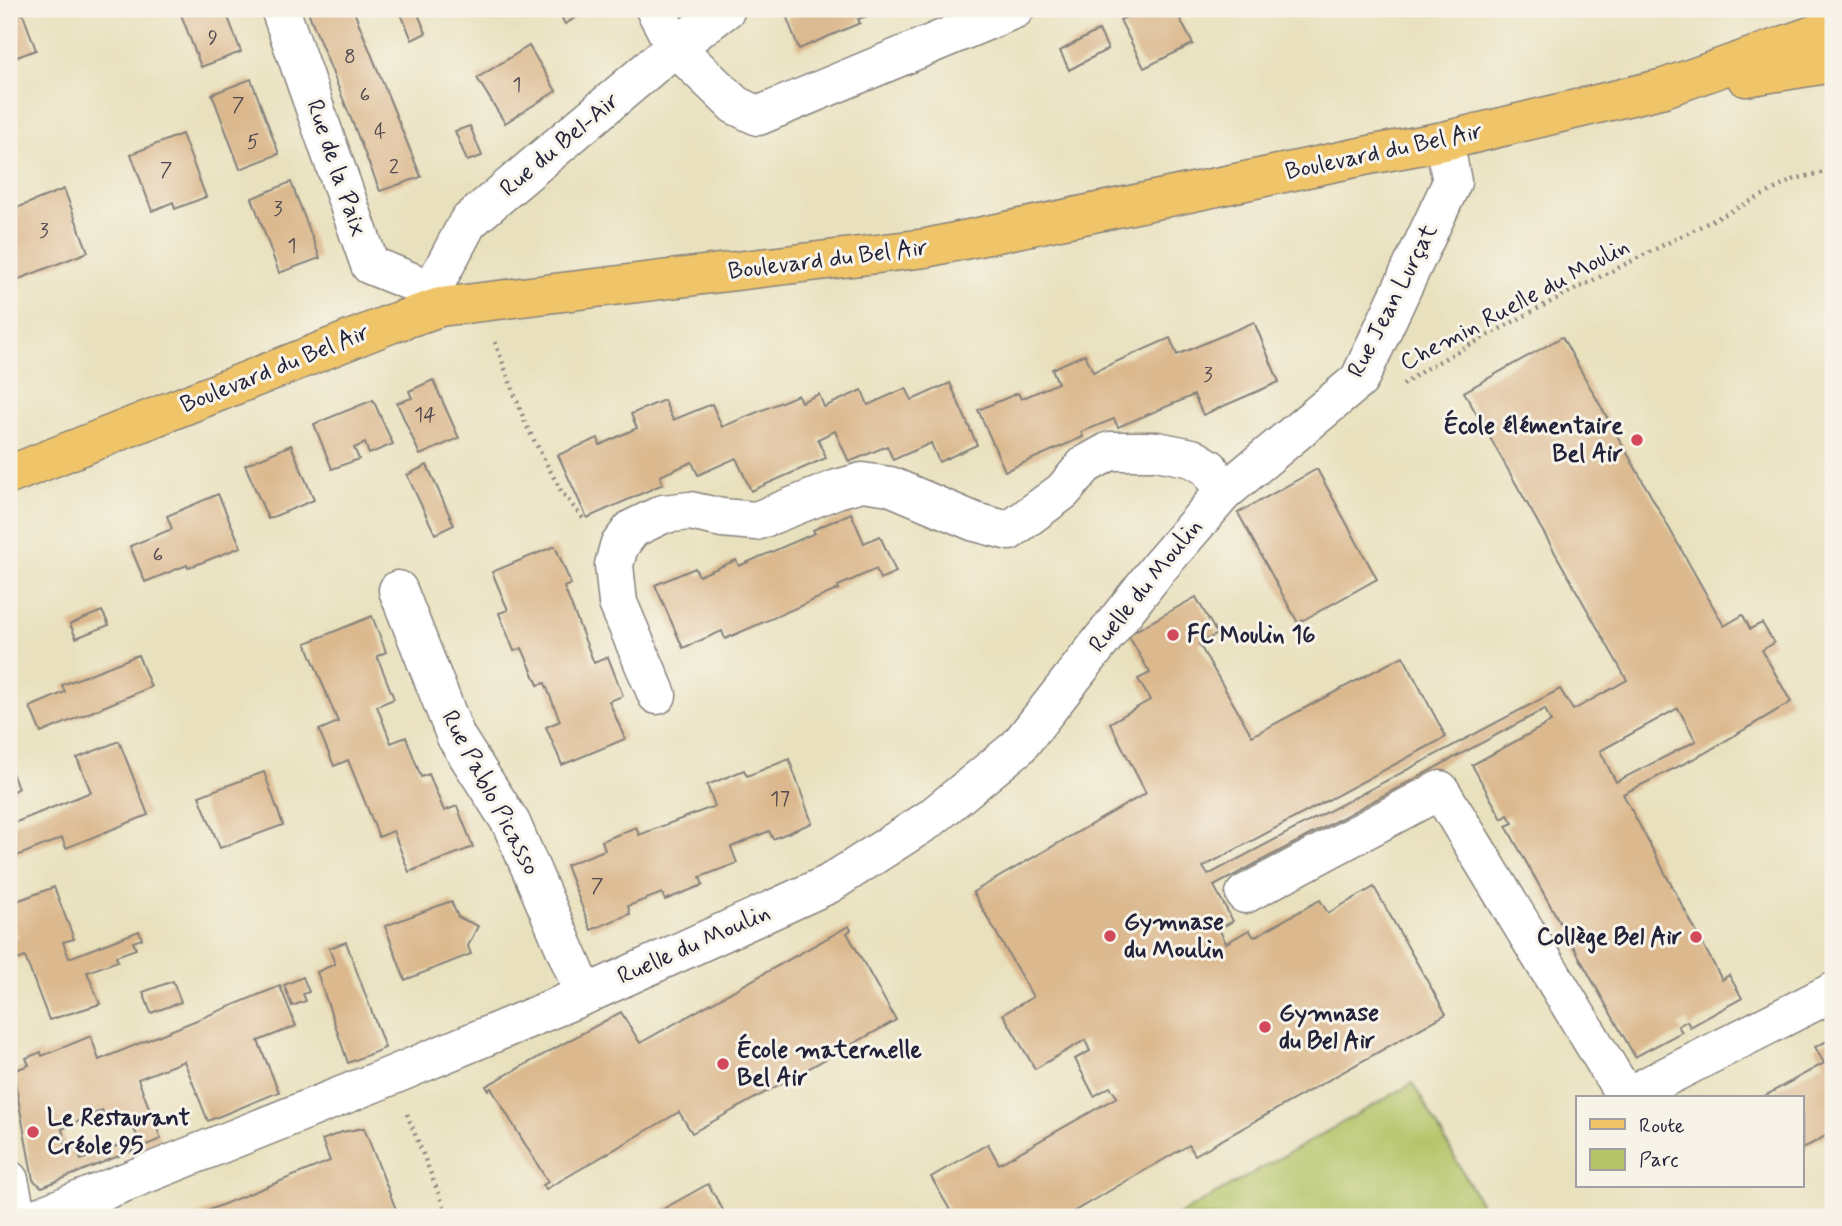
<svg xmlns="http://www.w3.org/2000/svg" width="1842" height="1226" viewBox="0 0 1842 1226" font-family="Mynerve,sans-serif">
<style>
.green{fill:#b4c467;stroke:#6b7351;stroke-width:2}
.building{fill:#dbb88d;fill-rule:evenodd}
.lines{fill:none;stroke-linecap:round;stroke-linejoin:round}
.minor-casing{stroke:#86827c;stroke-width:41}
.major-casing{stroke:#86827c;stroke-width:41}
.path{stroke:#86827c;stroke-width:4.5;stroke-dasharray:2 5;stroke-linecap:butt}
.minor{stroke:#fff;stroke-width:38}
.major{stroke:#f0c469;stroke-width:38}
.poi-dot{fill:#d1495b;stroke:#f7f3e8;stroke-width:2.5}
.labels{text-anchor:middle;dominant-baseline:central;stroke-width:6;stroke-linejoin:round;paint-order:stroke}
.number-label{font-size:21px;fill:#504850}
.street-label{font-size:24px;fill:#22223b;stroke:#f7f3e8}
.poi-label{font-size:24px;font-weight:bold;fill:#22223b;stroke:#f7f3e8;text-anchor:start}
</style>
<rect width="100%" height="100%" fill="#f7f3e8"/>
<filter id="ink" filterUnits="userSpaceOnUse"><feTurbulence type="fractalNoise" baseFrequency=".0143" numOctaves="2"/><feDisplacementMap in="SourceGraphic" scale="14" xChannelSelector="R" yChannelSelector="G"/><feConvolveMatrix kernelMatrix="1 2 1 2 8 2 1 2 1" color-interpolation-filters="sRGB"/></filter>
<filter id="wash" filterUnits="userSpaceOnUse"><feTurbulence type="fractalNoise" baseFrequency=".00686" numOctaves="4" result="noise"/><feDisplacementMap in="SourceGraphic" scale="28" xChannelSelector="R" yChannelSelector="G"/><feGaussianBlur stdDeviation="1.57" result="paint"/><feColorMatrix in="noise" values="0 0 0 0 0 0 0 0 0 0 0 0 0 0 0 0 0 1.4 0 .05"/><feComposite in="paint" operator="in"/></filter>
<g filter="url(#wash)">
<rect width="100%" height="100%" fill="#e9e1be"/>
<polygon class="green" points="1413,1083 1488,1217 1175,1217"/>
<g id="blocks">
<g class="building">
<polygon points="9,9 21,9 36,50 9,60"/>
<polygon points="179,9 225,9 241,52 201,67"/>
<polygon points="307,9 353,9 421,177 380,191"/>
<polygon points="399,9 416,9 426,33 412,40"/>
<polygon points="524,9 548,9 529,18"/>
<polygon points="557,9 590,9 565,24"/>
<polygon points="806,9 870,9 873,14 858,19 860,23 799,49 787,18"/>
<polygon points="1142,9 1175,9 1193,44 1144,68 1120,20"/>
<polygon points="1099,30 1108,49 1069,70 1060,51"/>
<polygon points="529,46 556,91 505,123 477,78"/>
<polygon points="251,79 279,154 240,169 212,94"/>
<polygon points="470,126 482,156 467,161 455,131"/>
<polygon points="182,134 206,197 175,209 173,202 152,211 131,154"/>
<polygon points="291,182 320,258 279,273 252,198"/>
<polygon points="64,189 88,252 9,283 9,211"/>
<polygon points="1254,322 1279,382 1203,415 1194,395 1118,427 1114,419 1081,432 1083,437 1005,471 978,410 1018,393 1021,399 1058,383 1052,369 1085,354 1093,372 1170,338 1177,355"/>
<path d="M1562,337L1724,626L1743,615L1750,629L1762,623L1774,643L1762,650L1791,702L1703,754L1623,794L1722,980L1729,975L1742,998L1690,1027L1687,1021L1678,1026L1682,1032L1635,1057L1506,826L1513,823L1508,815L1502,819L1472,765L1551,722L1545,709L1214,886L1233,921L1219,929L1226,943L1249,930L1254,937L1320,900L1328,913L1374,887L1446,1014L1195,1155L1189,1145L1064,1217H954L931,1177L988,1144L999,1164L1117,1097L1110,1087L1094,1096L1075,1059L1090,1051L1085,1040L1035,1069L1003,1014L1033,997L973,892L1146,793L1110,723L1150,700L1138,679L1150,673L1128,635L1196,597L1217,634L1199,644L1252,736L1403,656L1446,737L1203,867L1208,875L1560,689L1573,710L1627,680L1464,392ZM1678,708L1696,741L1616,782L1600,751Z"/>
<polygon points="433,380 459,438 420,455 397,403 412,398 409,391"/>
<polygon points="950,383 977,445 939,462 931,443 893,460 887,446 849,462 835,431 818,439 826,458 751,491 736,458 698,475 692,462 660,476 663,484 587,518 558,455 598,438 600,445 637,428 631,414 664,400 673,420 712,404 722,427 798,395 801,402 819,394 824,407 862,390 868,405 906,388 912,400"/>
<polygon points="373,400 393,444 369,454 365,443 354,448 359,459 332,469 314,424"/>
<polygon points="291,445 314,500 268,519 245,465"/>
<polygon points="427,465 454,525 435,534 407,475"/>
<polygon points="1317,469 1377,579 1298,623 1238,513"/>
<polygon points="218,494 241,547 188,568 187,565 145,582 130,546 172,529 167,516"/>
<polygon points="851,513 864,543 880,536 896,572 880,579 876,569 838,586 839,589 725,639 722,631 683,648 655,585 695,568 699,576 736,560 739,566 815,533 813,530"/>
<polygon points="555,546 571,584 564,587 594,663 608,657 623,696 609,701 625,739 562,765 546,727 560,721 545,683 538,685 522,648 514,651 499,613 508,610 492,572"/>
<polygon points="102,611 109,625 76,638 70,624"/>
<polygon points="372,616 386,652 377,656 394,699 377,706 391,743 406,737 421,777 429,774 444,811 457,806 473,847 409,872 393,831 379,837 348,760 334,766 319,730 338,722 306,643"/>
<polygon points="138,655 151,687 41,733 30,707 65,692 62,685"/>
<polygon points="119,741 148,815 66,848 62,838 9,859 9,825 91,792 77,758"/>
<polygon points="789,759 812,823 773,839 769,831 731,847 737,863 700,877 703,885 665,900 662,893 628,906 630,914 591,930 566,865 605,850 602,841 636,827 639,835 715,806 707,785 744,770 747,776"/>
<polygon points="9,765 18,789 9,792"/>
<polygon points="264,772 283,825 220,848 199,796"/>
<polygon points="54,887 74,939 63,942 69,958 139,931 142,939 133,942 136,949 116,956 118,961 87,972 100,1004 49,1020 25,957 17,960 10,940 18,937 9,914 9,904"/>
<polygon points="451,901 458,917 478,926 468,946 471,954 405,980 385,926"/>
<polygon points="849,926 851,930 847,933 896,1020 692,1133 679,1112 546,1189 543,1185 548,1182 491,1088 488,1090 486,1086 621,1012 640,1043"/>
<polygon points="346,942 385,1048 348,1063 317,972 335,964 329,948"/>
<polygon points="303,977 309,992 303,994 306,1001 292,1006 284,985"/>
<polygon points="173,981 181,1002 151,1013 143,992"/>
<path d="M280,986L296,1026L258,1041L279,1092L208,1121L184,1061L138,1079L161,1139L42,1187L33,1180L13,1071L29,1065L26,1058L41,1052L42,1056L91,1036L99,1060ZM102,1110L108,1125L129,1117L138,1138L81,1160L77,1147L67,1151L62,1129Z"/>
<polygon points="1833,1038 1833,1132 1802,1149 1802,1098 1761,1098 1824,1063 1815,1047"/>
<polygon points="364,1128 399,1217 192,1217 330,1161 322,1140 342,1132"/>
<polygon points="708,1184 727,1217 649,1217"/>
</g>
</g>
</g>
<g filter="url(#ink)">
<use href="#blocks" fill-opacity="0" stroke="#86827c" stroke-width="2"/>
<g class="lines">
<g class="minor-casing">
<g id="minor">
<polyline points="280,9 370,265 432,290"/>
<polyline points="655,9 675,47 735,105 758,116 1015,9"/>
<polyline points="432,290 468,222 675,47 726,9"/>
<polyline points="398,590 456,737 511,823 585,995"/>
<polyline points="657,695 618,603 614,565 619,546 632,529 663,514 690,511 722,518 756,521 837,489 862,482 890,486 975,522 1009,531 1063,491 1085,465 1110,451 1157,451 1192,458 1209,468 1223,493 1359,380 1452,182 1444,141"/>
<polyline points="1245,894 1440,790 1626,1097 1833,992"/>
<polyline points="9,1180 17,1217"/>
<polyline points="38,1217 391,1076 585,995 829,884 930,819 1018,747 1160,566 1223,493"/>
</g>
</g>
<g class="major-casing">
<g id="major">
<polyline points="1746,77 1833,63"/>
<polyline points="9,475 390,324 440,307 926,248 1374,154 1444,141 1664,88 1833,28"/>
</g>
</g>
<g class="path">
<polyline points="495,342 526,425 561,491 585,521"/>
<polyline points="1403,385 1425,369 1556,299 1795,179 1833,170"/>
<polyline points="407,1114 448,1217"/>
</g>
<use href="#minor" class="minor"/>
<use href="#major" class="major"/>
</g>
</g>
<g class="poi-dot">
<circle cx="1637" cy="440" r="7"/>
<circle cx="1173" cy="635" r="7"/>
<circle cx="1110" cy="936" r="7"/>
<circle cx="1696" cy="937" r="7"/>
<circle cx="1265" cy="1027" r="7"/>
<circle cx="723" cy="1064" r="7"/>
<circle cx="33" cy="1132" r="7"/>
</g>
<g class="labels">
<g class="number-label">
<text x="213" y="38">9</text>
<text x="350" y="57">8</text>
<text x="517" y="85">1</text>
<text x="365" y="95">6</text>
<text x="238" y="105">7</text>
<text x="380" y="132">4</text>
<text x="253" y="142">5</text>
<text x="394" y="167">2</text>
<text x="166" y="170">7</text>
<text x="278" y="209">3</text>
<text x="44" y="231">3</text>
<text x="292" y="246">1</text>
<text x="1208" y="375">3</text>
<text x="425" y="415">14</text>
<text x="158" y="555">6</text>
<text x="780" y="799">17</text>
<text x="597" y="886">7</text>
</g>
<g class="street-label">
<text transform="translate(560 145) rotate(-40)">Rue du Bel-Air</text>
<text transform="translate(1384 152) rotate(-12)">Boulevard du Bel Air</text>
<text transform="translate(336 168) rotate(71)">Rue de la Paix</text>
<text transform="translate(828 260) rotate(-7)">Boulevard du Bel Air</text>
<text transform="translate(1393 301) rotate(-63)">Rue Jean Lurçat</text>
<text transform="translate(1515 305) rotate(-28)">Chemin Ruelle du Moulin</text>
<text transform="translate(275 369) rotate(-22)">Boulevard du Bel Air</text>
<text transform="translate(1146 586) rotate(-51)">Ruelle du Moulin</text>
<text transform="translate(490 793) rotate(62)">Rue Pablo Picasso</text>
<text transform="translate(694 945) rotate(-24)">Ruelle du Moulin</text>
</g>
<g class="poi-label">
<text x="1623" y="426" text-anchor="end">École élémentaire<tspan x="1623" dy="28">Bel Air</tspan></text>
<text x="1187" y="635">FC Moulin 16</text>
<text x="1124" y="922">Gymnase<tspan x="1124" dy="28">du Moulin</tspan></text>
<text x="1682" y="937" text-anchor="end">Collège Bel Air</text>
<text x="1279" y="1013">Gymnase<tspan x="1279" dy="28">du Bel Air</tspan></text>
<text x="737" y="1050">École maternelle<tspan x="737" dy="28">Bel Air</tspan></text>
<text x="47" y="1118">Le Restaurant<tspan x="47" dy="28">Créole 95</tspan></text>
</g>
</g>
<rect width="1842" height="1226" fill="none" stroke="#f7f3e8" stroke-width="35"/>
<rect x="1576" y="1096" width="228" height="91" fill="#f7f3e8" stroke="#a29fa3" stroke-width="2"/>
<rect x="1590" y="1119" width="35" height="10" fill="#f0c469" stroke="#a29fa3" stroke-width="2"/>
<text x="1639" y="1132" font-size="21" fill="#22223b">Route</text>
<rect x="1590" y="1149" width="35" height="21" fill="#b4c467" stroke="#a29fa3" stroke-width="2"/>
<text x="1639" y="1166" font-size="21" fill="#22223b">Parc</text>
</svg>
